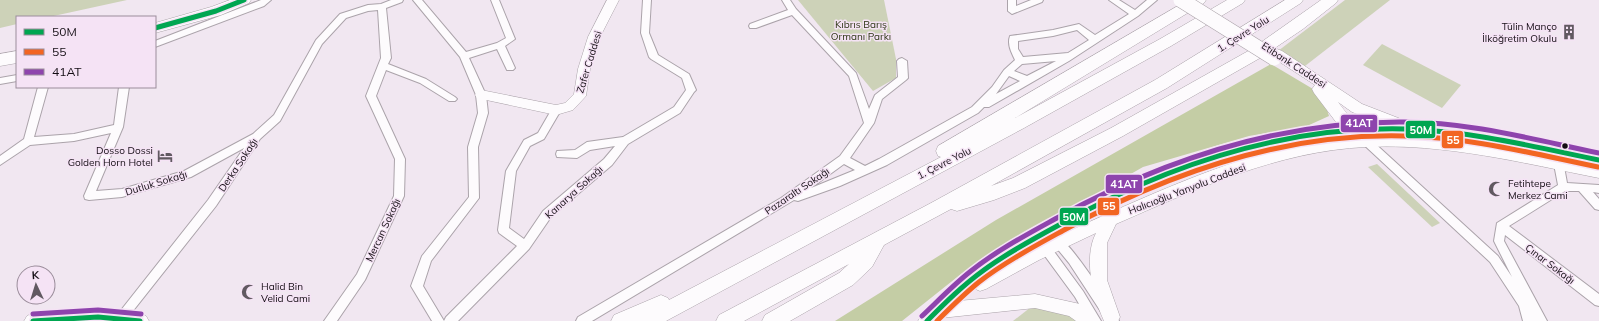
<svg xmlns="http://www.w3.org/2000/svg" width="1599" height="321" viewBox="0 0 1599 321" font-family="Mulish,sans-serif">
<style>
.green{fill:#cdd2b8}
.forest{fill:#c4cda5}
.lines{fill:none;stroke-linecap:round;stroke-linejoin:round}
.minor-casing{stroke:#aba3aa;stroke-width:2}
.tertiary-casing{stroke:#aba3aa;stroke-width:1}
.secondary-casing{stroke:#aba3aa;stroke-width:1}
.primary-casing{stroke:#aba3aa;stroke-width:1}
.trunk-casing{stroke:#aba3aa;stroke-width:1}
.minor{fill:#fdfbfd;fill-rule:evenodd}
.tertiary{fill:#fdfbfd;fill-rule:evenodd}
.secondary{fill:#fdfbfd;fill-rule:evenodd}
.primary{fill:#fdfbfd;fill-rule:evenodd}
.trunk{fill:#fdfbfd;fill-rule:evenodd}
.secondary-bridge-casing{stroke:#aba3aa;stroke-width:16;stroke-linecap:butt}
.secondary-bridge{stroke:#fdfbfd;stroke-width:15}
.bus-1-casing{stroke:#f5e3f5;stroke-width:8}
.bus-2-casing{stroke:#f5e3f5;stroke-width:8}
.bus-3-casing{stroke:#f5e3f5;stroke-width:8}
.bus-1{stroke:#00a651;stroke-width:5}
.bus-2{stroke:#f26522;stroke-width:5}
.bus-3{stroke:#8e44ad;stroke-width:5}
.bus-dot{fill:#130d13;stroke:#f5e3f5;stroke-width:1.5}
.labels{text-anchor:middle;dominant-baseline:central;stroke-width:3;stroke-linejoin:round;paint-order:stroke}
.park-label{font-size:10px;fill:#27310e;stroke:#f5e3f5}
.poi-label{font-size:10px;fill:#130d13;stroke:#f5e3f5;text-anchor:end}
.street-label{font-size:10px;fill:#130d13;stroke:#f5e3f5}
.line-badge{stroke:#f5e3f5;stroke-width:1.5}
.badge-label{font-size:11px;text-anchor:middle;font-weight:bold;fill:#fff}
</style>
<rect width="100%" height="100%" fill="#f1e7f1"/>
<g class="green">
<polygon points="0,0 127,0 49,17 17,17 17,24 0,28"/>
<polygon points="798,0 884,0 896,59 896,78 873,91"/>
<polygon points="1345,0 1390,0 1305,66 1278,51"/>
<polygon points="1382,44 1461,85 1442,108 1363,65"/>
<polygon points="1377,164 1440,223 1432,227 1368,167"/>
<polygon points="1053,305 1088,321 1013,321 1031,307"/>
</g>
<polygon class="forest" points="1271,64 1313,89 1324,100 1329,116 1307,126 1249,136 1143,167 1017,239 961,274 902,321 835,321 996,220"/>
<g class="lines">
<g class="minor-casing">
<g id="minor">
<polygon points="261,0 271,0 264,6 155,47 155,41"/>
<polygon points="391,0 403,0 402,2 386,8 391,58 388,64 426,79 455,97 457,99 455,101 449,101 420,83 386,70 376,96 405,159 404,196 365,280 337,321 324,321 357,274 394,196 395,159 366,96 381,58 378,10 368,11 346,18 322,44 280,121 260,139 216,206 125,321 115,321 114,319 208,200 244,148 191,177 122,197 89,200 85,199 84,196 111,133 74,141 30,145 0,165 0,156 24,139 38,87 48,87 34,137 74,134 114,125 119,87 129,87 123,127 96,191 122,189 184,171 253,134 274,115 316,40 340,14 368,5 381,4"/>
<polygon points="413,0 422,0 466,52 497,43 506,38 491,0 499,0 515,39 505,46 515,68 513,70 507,70 497,49 469,58 486,95 488,113 478,147 479,198 431,261 423,286 444,321 432,321 411,286 422,256 469,197 468,147 478,113 476,95 460,57"/>
<polygon points="643,0 651,0 649,33 658,55 689,74 696,90 694,92 680,113 628,144 612,165 551,217 529,249 458,321 444,321 446,317 517,246 499,233 498,230 506,171 524,140 538,133 553,107 559,107 561,110 544,139 530,146 516,171 509,228 524,239 543,211 604,159 615,146 590,150 577,158 557,157 556,154 557,151 575,150 587,142 623,137 674,107 686,90 682,78 651,59 649,57 641,33"/>
<path d="M782,0H790L796,9L856,73L869,109L875,95L898,77L897,61L899,59L902,58L907,61L908,78L906,80L882,99L874,123L850,158L865,166L879,159L972,107L992,87L1004,70L1015,60C1011,52 1007,44 1010,36L1053,30L1079,24L1095,35L1129,14L1109,0H1119L1135,10L1147,0H1157L1138,16L1069,61L989,107H984L978,113L887,165L840,186L798,201L794,200L592,321H576L578,317L781,198L840,156L864,123L849,76L792,15L756,28H750L749,26L750,24L788,10ZM1077,30L1089,40L1068,53L1023,57L1018,49V41L1053,36ZM1056,61L1027,76L1014,71L1022,64ZM1009,76L1020,81L996,94ZM844,164L855,170L811,188Z"/>
<polygon points="1008,0 1016,0 1016,6 1031,0 1043,0 1042,2 1012,14 1008,11"/>
<polygon points="17,75 17,81 0,84 0,78"/>
<polygon points="1366,137 1369,138 1498,256 1512,277 1494,241 1497,223 1558,185 1554,164 1555,161 1563,161 1567,183 1599,185 1599,193 1593,192 1599,199 1599,210 1595,209 1579,191 1565,191 1509,226 1599,294 1599,306 1595,305 1505,235 1504,241 1547,321 1535,321 1534,319 1535,321 1523,321 1519,306 1490,262 1363,144 1361,141 1363,138"/>
<path d="M1059,238C1070,242 1113,307 1119,321H1107L1069,263L1055,246L1054,243L1055,240Z"/>
<polygon points="1046,244 1050,246 1083,291 1101,321 1089,321 1075,297 1042,252 1041,249 1042,246"/>
</g>
</g>
<g class="tertiary-casing">
<polygon id="tertiary" points="607,0 619,0 600,37 590,69 586,96 573,110 556,115 477,98 475,95 477,92 481,90 556,105 565,103 574,94 578,69 588,37"/>
</g>
<g class="secondary-casing">
<g id="secondary">
<path d="M1277,49L1282,51L1362,104L1406,121L1408,124L1478,131L1599,154V166C1535,153 1471,138 1406,135C1392,134 1378,135 1364,135V136C1441,130 1523,152 1599,166V178C1523,163 1444,143 1366,147C1278,151 1196,189 1116,224L1107,243V280L1120,317L1118,321H1104C1093,297 1083,258 1096,233L1039,260L986,289L980,291L973,288L958,301L1035,294L1080,304L1094,316L1097,321H1076L1069,316L1035,308L941,318L939,321H918L921,316C936,301 951,286 968,273C989,256 1012,244 1035,230C1129,176 1231,138 1339,126L1314,93L1312,89L1315,85L1272,57L1270,54L1272,51ZM1338,102L1352,112L1382,124H1355ZM1349,136L1350,137C1282,142 1217,167 1155,193C1113,211 1073,229 1032,248C1103,206 1176,171 1257,151C1287,143 1318,139 1349,136Z"/>
<polygon points="98,309 140,313 146,316 149,321 24,321 27,316 33,313"/>
</g>
</g>
<g class="primary-casing">
<g id="primary">
<polygon points="230,0 251,0 249,3 221,15 155,33 155,23 211,7"/>
<polygon points="17,51 17,63 0,66 0,54"/>
</g>
</g>
<g class="trunk-casing">
<g id="trunk">
<polygon points="1188,0 1206,0 1204,3 1015,118 1160,39 1227,0 1245,0 1243,3 1171,46 1024,128 666,321 611,321 614,315 661,295 668,298 669,300 941,157 938,156 936,151 938,146"/>
<polygon points="1285,0 1303,0 1301,3 1167,88 991,186 1013,178 1111,128 1250,50 1321,0 1338,0 1336,3 1303,29 1260,58 1123,136 1025,188 994,200 957,211 951,209 884,245 872,267 853,285 790,321 762,321 765,315 839,273 849,264 744,321 716,321 719,315 931,203 1155,80"/>
</g>
</g>
<use href="#minor" class="minor"/>
<use href="#tertiary" class="tertiary"/>
<use href="#secondary" class="secondary"/>
<use href="#primary" class="primary"/>
<use href="#trunk" class="trunk"/>
<g class="secondary-bridge-casing">
<polyline id="secondary-bridge" points="1181,0 1274,58"/>
</g>
<use href="#secondary-bridge" class="secondary-bridge"/>
<g class="bus-1-casing">
<g id="bus-1">
<polyline points="155,28 216,11 244,0"/>
<polyline points="33,321 98,317 140,321"/>
<path d="M927,321C945,303 963,285 984,270C1007,253 1033,239 1059,225C1165,166 1282,126 1405,129C1471,131 1535,147 1599,160"/>
</g>
</g>
<g class="bus-2-casing">
<path id="bus-2" d="M937,321C950,308 964,294 979,282C1005,262 1035,246 1064,230C1168,173 1284,133 1404,136C1470,137 1534,154 1598,167"/>
</g>
<g class="bus-3-casing">
<g id="bus-3">
<polyline points="33,314 98,310 141,314"/>
<path d="M922,316C938,301 953,285 971,271C996,251 1026,235 1055,219C1162,160 1280,121 1404,122C1470,122 1535,140 1599,153"/>
</g>
</g>
<use href="#bus-1" class="bus-1"/>
<use href="#bus-2" class="bus-2"/>
<use href="#bus-3" class="bus-3"/>
</g>
<defs>
<g id="building-bare" transform="scale(1.2)"><path d="M-4-6H4V6H1V3H-1V6H-4ZM-2.5-4.3h1.7v1.8h-1.7ZM.8-4.3h1.7v1.8H.8ZM-2.5-1h1.7V.8h-1.7ZM.8-1h1.7V.8H.8Z" fill="#615961" stroke="#f5e3f5" stroke-width="2.5" paint-order="stroke"/></g>
<g id="hotel-bare" transform="scale(1.2)"><path d="M-6-4.5h1.5V1H6V5H4.5V3h-9V5H-6ZM-4 0a1.8 1.8 0 1 1 3.6 0ZM.5 0V-2.5h3Q6-2.5 6 0Z" fill="#615961" stroke="#f5e3f5" stroke-width="2.5" paint-order="stroke"/></g>
<g id="mosque-bare" transform="scale(1.2)"><path d="M3.5-4.9A6 6 0 1 0 3.5 4.9A5 5 0 1 1 3.5-4.9Z" fill="#615961" stroke="#f5e3f5" stroke-width="2.5" paint-order="stroke"/></g>
</defs>
<g fill-rule="evenodd">
<use href="#building-bare" x="1569" y="32"/>
<use href="#hotel-bare" x="165" y="156"/>
<use href="#mosque-bare" x="1496" y="189"/>
<use href="#mosque-bare" x="249" y="292"/>
</g>
<circle class="bus-dot" cx="1565" cy="146" r="3.5"/>
<g class="labels">
<g class="park-label">
<text x="861" y="24">Kıbrıs Barış<tspan x="861" dy="12">Ormanı Parkı</tspan></text>
</g>
<g class="poi-label">
<text x="1557" y="26">Tülin Manço<tspan x="1557" dy="12">İlköğretim Okulu</tspan></text>
<text x="153" y="150">Dosso Dossi<tspan x="153" dy="12">Golden Horn Hotel</tspan></text>
<text x="1508" y="183" text-anchor="start">Fetihtepe<tspan x="1508" dy="12">Merkez Cami</tspan></text>
<text x="261" y="286" text-anchor="start">Halid Bin<tspan x="261" dy="12">Velid Cami</tspan></text>
</g>
<g class="street-label">
<text transform="translate(1243 34) rotate(-32)">1. Çevre Yolu</text>
<text transform="translate(589 62) rotate(-73)">Zafer Caddesi</text>
<text transform="translate(1294 65) rotate(33)">Etibank Caddesi</text>
<text transform="translate(944 163) rotate(-27)">1. Çevre Yolu</text>
<text transform="translate(238 165) rotate(-56)">Derka Sokağı</text>
<text transform="translate(156 183) rotate(-17)">Dutluk Sokağı</text>
<text transform="translate(1187 189) rotate(-21)">Halıcıoğlu Yanyolu Caddesi</text>
<text transform="translate(797 191) rotate(-34)">Pazaraltı Sokağı</text>
<text transform="translate(574 192) rotate(-42)">Kanarya Sokağı</text>
<text transform="translate(383 230) rotate(-65)">Mercan Sokağı</text>
<text transform="translate(1550 264) rotate(37)">Çınar Sokağı</text>
</g>
</g>
<g class="line-badge">
<rect x="1340" y="114" width="38" height="19" rx="4" fill="#8e44ad"/>
<rect x="1405" y="120" width="31" height="19" rx="4" fill="#00a651"/>
<rect x="1441" y="130" width="23" height="19" rx="4" fill="#f26522"/>
<rect x="1105" y="174" width="38" height="20" rx="4" fill="#8e44ad"/>
<rect x="1097" y="197" width="23" height="19" rx="4" fill="#f26522"/>
<rect x="1059" y="207" width="30" height="19" rx="4" fill="#00a651"/>
</g>
<g class="badge-label">
<text x="1359" y="127">41AT</text>
<text x="1421" y="134">50M</text>
<text x="1453" y="144">55</text>
<text x="1124" y="188">41AT</text>
<text x="1109" y="210">55</text>
<text x="1074" y="221">50M</text>
</g>
<rect x="16" y="16" width="140" height="72" fill="#f5e3f5" stroke="#9b8d9b"/>
<rect x="24" y="29" width="20" height="6" fill="#00a651" stroke="#9b8d9b"/>
<text x="52" y="36" font-size="12" fill="#130d13">50M</text>
<rect x="24" y="49" width="20" height="6" fill="#f26522" stroke="#9b8d9b"/>
<text x="52" y="56" font-size="12" fill="#130d13">55</text>
<rect x="24" y="69" width="20" height="6" fill="#8e44ad" stroke="#9b8d9b"/>
<text x="52" y="76" font-size="12" fill="#130d13">41AT</text>
<g transform="translate(36 285) rotate(356)"><circle r="19" fill="#f5e3f5" stroke="#9b8d9b"/>
<path d="M0-3L7 15L0 10L-7 15Z" fill="#615961"/>
<text y="-6" font-size="11" font-weight="bold" text-anchor="middle" fill="#130d13">K</text>
</g>
</svg>
